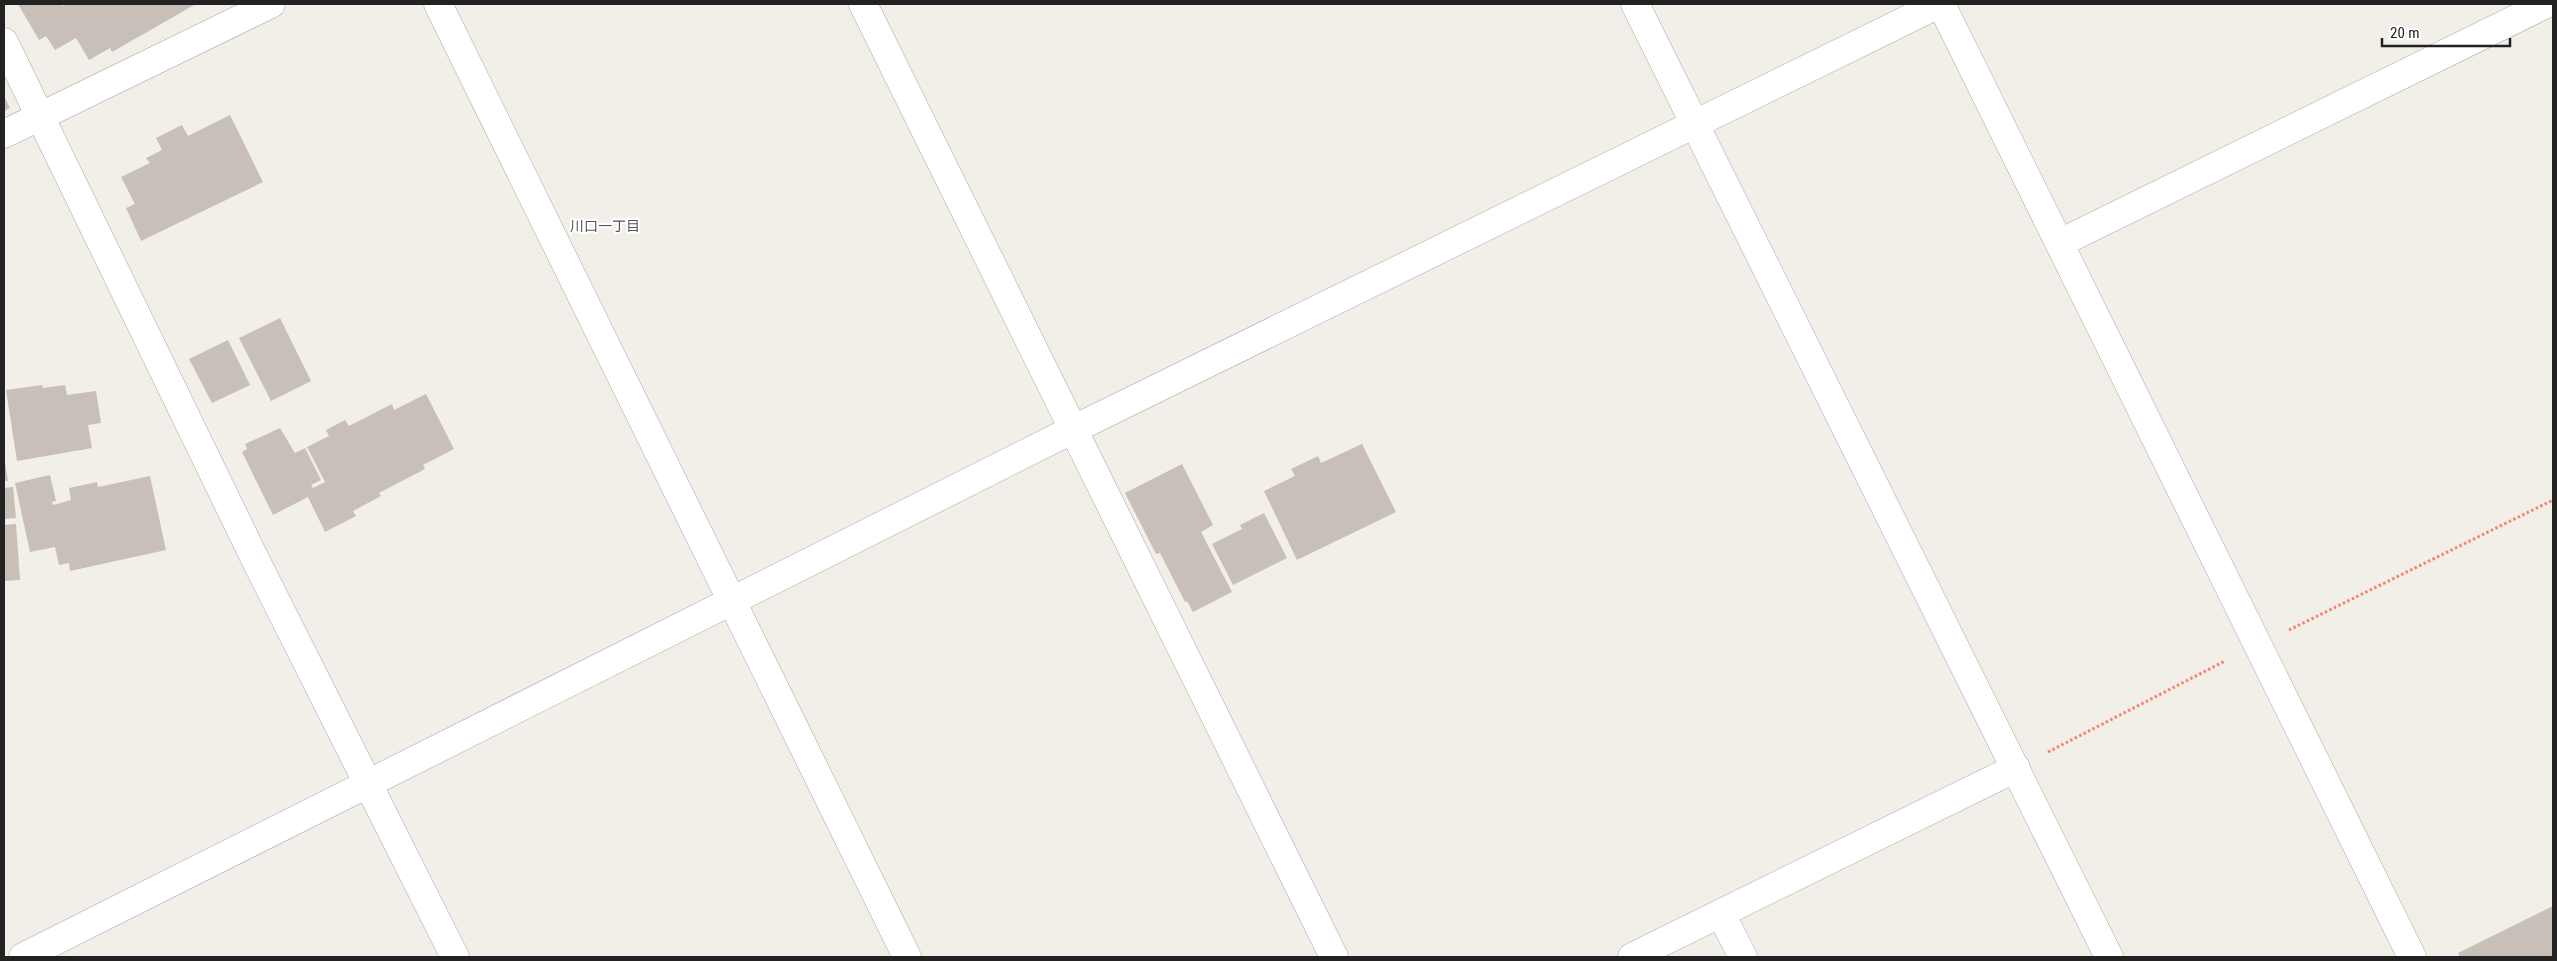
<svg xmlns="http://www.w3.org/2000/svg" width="2557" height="961" viewBox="0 0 2557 961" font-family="'Roboto Condensed','Noto Sans JP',sans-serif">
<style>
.building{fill:#c7bfb8}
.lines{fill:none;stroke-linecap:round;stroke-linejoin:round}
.minor-casing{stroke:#a9a9a9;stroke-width:29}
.path{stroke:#fa8072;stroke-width:3;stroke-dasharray:2.5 2.5;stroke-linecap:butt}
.minor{stroke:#fff;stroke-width:28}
.labels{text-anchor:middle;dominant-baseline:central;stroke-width:4;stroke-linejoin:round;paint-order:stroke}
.neighbourhood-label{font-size:14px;fill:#555;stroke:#fff}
</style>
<rect width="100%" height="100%" fill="#f2efe9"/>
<g class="building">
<polygon points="18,4 62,4 63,6 67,4 196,4 112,52 110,48 89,60 76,38 55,50 46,36 39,40"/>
<polygon points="4,96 10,108 4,111"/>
<polygon points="230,115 263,182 141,241 126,208 135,204 121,177 150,163 146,158 162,150 156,138 182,125 188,136"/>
<polygon points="280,318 311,381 271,401 239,338"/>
<polygon points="228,340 250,385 212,403 189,359"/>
<polygon points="42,385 43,388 65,385 67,395 96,391 101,423 88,425 92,448 17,461 6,390"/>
<polygon points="426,394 454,449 423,465 425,469 379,493 381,496 353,511 356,516 325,532 308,497 273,515 242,452 247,449 245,444 280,428 295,453 305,448 321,480 311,485 313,488 325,482 307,447 329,436 326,430 345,420 349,426 392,404 394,410"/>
<polygon points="1362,444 1396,512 1297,560 1264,491 1295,476 1291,469 1318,456 1321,463"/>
<polygon points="4,455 8,481 4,481"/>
<polygon points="1182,464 1213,525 1201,532 1232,592 1193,612 1187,601 1185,602 1160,553 1156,554 1125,493"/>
<polygon points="50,475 56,501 52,502 53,505 71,500 69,488 97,482 98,487 150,476 166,550 70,571 69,563 59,565 55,547 30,552 15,483"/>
<polygon points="13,487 16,518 4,519 4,488"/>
<polygon points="1264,513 1287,558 1233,585 1212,544 1242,529 1240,525"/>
<polygon points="16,524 20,580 4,581 4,525"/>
<polygon points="2553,906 2553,957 2460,957 2458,953"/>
</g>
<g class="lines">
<g class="minor-casing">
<g id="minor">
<polyline points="438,4 907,957"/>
<polyline points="863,4 1334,957"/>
<polyline points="1635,4 2109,957"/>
<polyline points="1941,4 2412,957"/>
<polyline points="4,42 254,557 455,957"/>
<polyline points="4,134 271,4"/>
<polyline points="2060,243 2546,4"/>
<polyline points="1721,914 1743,957"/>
<polyline points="23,957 1072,430 1939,4"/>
<polyline points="1632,957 2016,768"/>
</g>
</g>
<g class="path">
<polyline points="2289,630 2553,500"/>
<polyline points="2048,752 2225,661"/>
</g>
<use href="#minor" class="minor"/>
</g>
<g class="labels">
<g class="neighbourhood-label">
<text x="605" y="226">川口一丁目</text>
</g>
</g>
<rect width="2557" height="961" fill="none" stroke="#222222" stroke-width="10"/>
<path d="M2382 38v8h128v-8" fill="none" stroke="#222222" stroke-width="2.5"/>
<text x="2390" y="38" font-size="15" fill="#222222" stroke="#ffffff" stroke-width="4" paint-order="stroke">20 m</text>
</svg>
